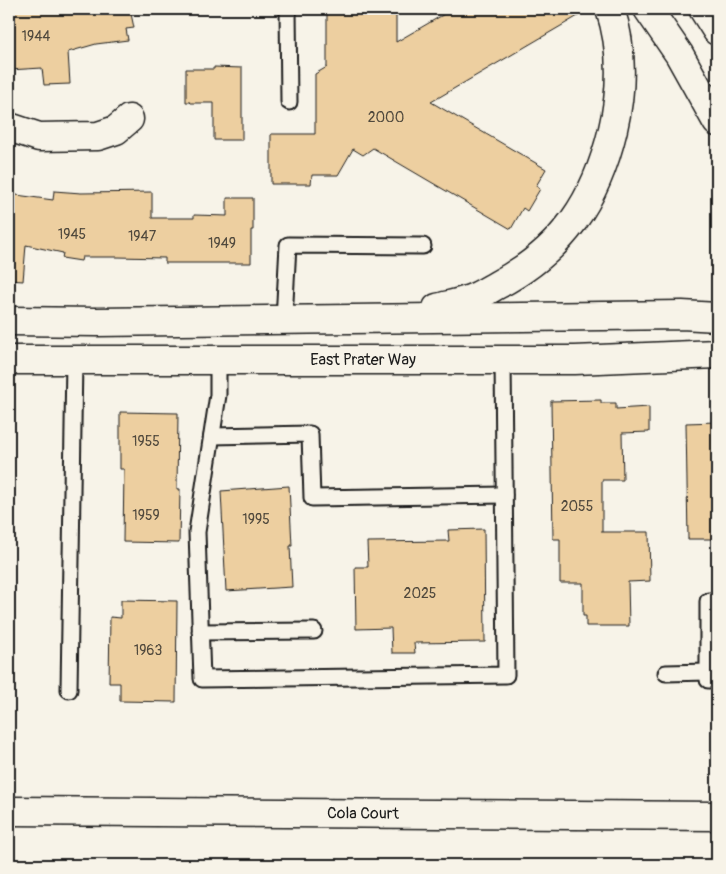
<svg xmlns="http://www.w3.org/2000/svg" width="726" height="874" viewBox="0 0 726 874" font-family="Pangolin,sans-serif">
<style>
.building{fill:#edcfa0;stroke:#1c1c1c}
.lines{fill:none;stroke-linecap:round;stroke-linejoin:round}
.service-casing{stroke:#1c1c1c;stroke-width:19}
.minor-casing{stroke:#1c1c1c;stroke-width:31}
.secondary-casing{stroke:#1c1c1c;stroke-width:31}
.service{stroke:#f7f3e8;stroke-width:15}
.minor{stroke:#f7f3e8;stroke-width:28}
.secondary{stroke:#f7f3e8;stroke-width:28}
.labels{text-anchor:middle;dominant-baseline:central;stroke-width:4.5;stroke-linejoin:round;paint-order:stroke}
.number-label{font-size:14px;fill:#50493d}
.street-label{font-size:16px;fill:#1c1c1c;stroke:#f7f3e8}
</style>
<rect width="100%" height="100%" fill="#f7f3e8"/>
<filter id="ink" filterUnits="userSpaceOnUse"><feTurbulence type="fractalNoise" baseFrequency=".02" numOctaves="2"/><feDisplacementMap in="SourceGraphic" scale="10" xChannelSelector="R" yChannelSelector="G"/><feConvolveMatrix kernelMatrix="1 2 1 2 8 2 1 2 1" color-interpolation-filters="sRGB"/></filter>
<g filter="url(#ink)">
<g class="building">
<polygon points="9,9 130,9 134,28 126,29 128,40 96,44 68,52 70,84 44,85 42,68 9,70"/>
<polygon points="327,9 396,9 396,42 453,9 590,9 431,102 546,169 536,186 540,189 527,211 523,208 511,229 373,148 363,155 353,149 338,175 312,175 311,184 271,184 271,134 315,134 315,74 327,67"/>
<polygon points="214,67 242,68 242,140 214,140 214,103 191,103 190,102 186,102 186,69 214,69"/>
<polygon points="54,191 81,193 152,192 152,218 194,218 194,215 227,216 227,198 253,198 253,230 251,230 251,263 165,263 165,258 117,257 82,257 81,261 62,258 63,253 26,245 23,281 9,280 9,194 53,200"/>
<polygon points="601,400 601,403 616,403 616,409 649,407 649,432 622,433 623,480 602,480 602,532 649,532 650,581 628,582 629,626 586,626 586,616 583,616 583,583 560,583 560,539 553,539 551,401"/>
<polygon points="120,412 178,413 177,489 180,489 179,543 123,542 124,469 120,469"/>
<polygon points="717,422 717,539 688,539 686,423"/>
<polygon points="289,486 292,546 290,546 292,587 226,591 221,491"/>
<polygon points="484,529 485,642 414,643 415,653 392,653 391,628 356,629 355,567 368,567 367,542 449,541 448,530"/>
<polygon points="121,600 177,601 176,702 120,701 120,683 109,683 110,617 121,618"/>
</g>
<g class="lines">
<g class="service-casing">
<g id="service">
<polyline points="288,9 289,102"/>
<polyline points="284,320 288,245 423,246"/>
<polyline points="218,360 218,395 197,532 202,679 506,675 503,360"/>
<polyline points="212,436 310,434 312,498 504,495"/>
<polyline points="717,601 708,601 708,680 717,680"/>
<polyline points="200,632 314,631"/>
<polyline points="666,673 708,672"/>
<polyline points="69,690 74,360"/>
</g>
</g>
<g class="minor-casing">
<g id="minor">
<polyline points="9,127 39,137 98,136 116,130 129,119"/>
<path id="s1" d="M9,811L717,816"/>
</g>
</g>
<g class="secondary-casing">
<g id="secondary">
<polyline points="648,9 679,54 717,122"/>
<polyline points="703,9 717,31"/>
<path d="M437,308C448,305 460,303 470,299C479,296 488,290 497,285C563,250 596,201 613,129C622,90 623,48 610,9"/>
<polyline points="9,321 97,322 682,315 717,317"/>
<path id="s2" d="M9,360H575L717,354"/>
</g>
</g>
<use href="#service" class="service"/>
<use href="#minor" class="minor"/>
<use href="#secondary" class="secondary"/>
</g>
</g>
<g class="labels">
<g class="number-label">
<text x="36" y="36">1944</text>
<text x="386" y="117">2000</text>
<text x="72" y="234">1945</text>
<text x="142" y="236">1947</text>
<text x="222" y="243">1949</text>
<text x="146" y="441">1955</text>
<text x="577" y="506">2055</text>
<text x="146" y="515">1959</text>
<text x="256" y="519">1995</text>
<text x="420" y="593">2025</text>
<text x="148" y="650">1963</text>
</g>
<g class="street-label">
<text stroke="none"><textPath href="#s2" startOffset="354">East Prater Way</textPath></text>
<text stroke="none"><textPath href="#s1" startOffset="354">Cola Court</textPath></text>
</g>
</g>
<rect width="726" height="874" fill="none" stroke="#f7f3e8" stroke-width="30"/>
<rect x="15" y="15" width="696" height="844" fill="none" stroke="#1c1c1c" stroke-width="2" filter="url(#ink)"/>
</svg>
